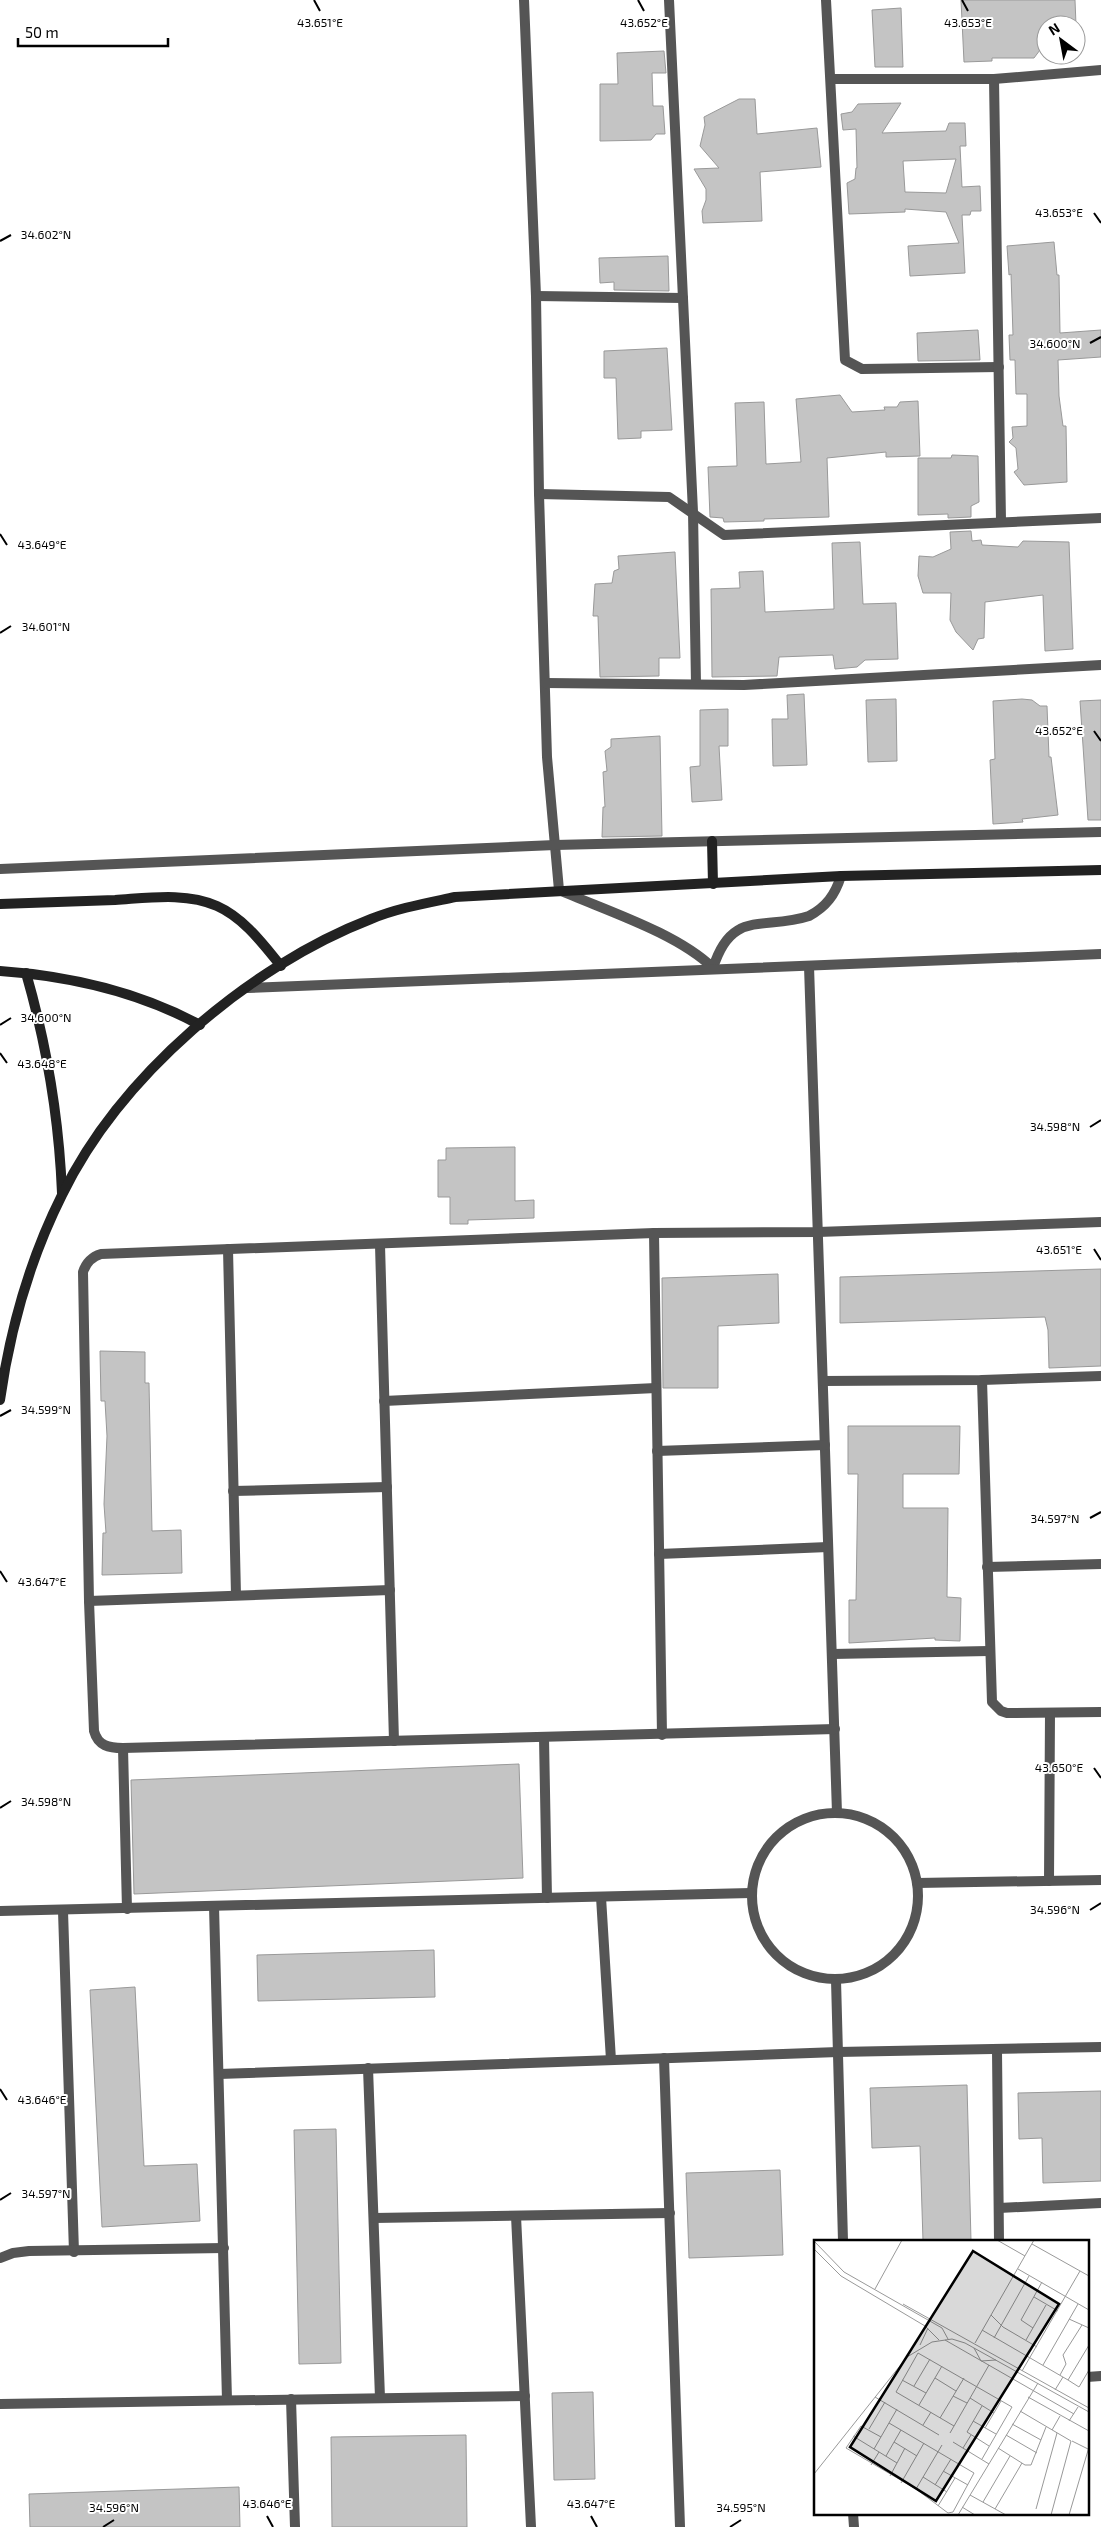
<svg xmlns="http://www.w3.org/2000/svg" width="1101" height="2527" viewBox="0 0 1101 2527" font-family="'Exo 2',sans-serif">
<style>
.building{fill:#c4c4c4;stroke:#999;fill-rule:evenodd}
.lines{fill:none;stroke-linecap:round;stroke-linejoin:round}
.minor{stroke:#555;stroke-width:10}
.secondary{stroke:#222;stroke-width:10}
.ticks{fill:none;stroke:#000;stroke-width:2}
.inset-road{fill:none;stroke:#999;stroke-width:1}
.view{fill:#000;fill-opacity:0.15;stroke:#000;stroke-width:2.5}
.inset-edge{fill:none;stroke:#000;stroke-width:2.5}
.ticks-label{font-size:12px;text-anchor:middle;fill:#000;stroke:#fff;stroke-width:4;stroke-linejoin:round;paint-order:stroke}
</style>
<rect width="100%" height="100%" fill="#fff"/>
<g class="building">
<polygon points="961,0 1075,0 1076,25 1046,25 1046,42 1034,58 992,58 992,61 964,62"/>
<polygon points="901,8 903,67 875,67 872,10"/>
<polygon points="664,51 666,73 652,73 653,106 663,106 665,134 656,134 651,140 600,141 600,84 618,84 617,53"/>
<polygon points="739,99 755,99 757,134 817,128 821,167 760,172 762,221 703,223 702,211 706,200 706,189 694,169 719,168 700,146 705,125 704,117"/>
<path d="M901,103L882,133L946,131L949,123H965L966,146H960L962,187L980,186L981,211H971L970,215H962L965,273L910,276L908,246L959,243L946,212L905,209V212L849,214L847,183L855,179L856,168H857L856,129L843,130L841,114L852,112L858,104ZM956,159L946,193L905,192L903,161Z"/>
<polygon points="1054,242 1057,275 1059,275 1060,333 1101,330 1101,357 1058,360 1059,396 1063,426 1066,426 1067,482 1024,485 1014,472 1018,469 1016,448 1009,442 1013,438 1012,427 1027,426 1027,394 1016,394 1015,360 1010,360 1009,335 1013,335 1011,274 1009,275 1007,246"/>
<polygon points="668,256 669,291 614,290 614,282 600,283 599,258"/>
<polygon points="978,330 980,360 918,361 917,333"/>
<polygon points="667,348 672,430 641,431 641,438 618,439 616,378 604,378 604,351"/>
<polygon points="840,395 852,412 885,410 884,407 897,407 900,402 918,401 920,456 886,457 886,452 827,458 829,517 764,519 764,521 724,522 723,518 710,517 708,467 737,466 735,403 764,402 766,464 801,462 796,399"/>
<polygon points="952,455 978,456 979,502 971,506 971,517 948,518 948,514 918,515 918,458 951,458"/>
<polygon points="971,531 972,541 981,540 982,545 1018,547 1023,541 1069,542 1073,649 1045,651 1043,595 985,602 984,638 978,639 973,650 956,632 950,620 951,593 923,593 918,576 919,556 933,557 951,549 950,532"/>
<polygon points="860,542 863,604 896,603 898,659 865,660 857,667 835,669 833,655 779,657 777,676 712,677 711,589 740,588 739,572 763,571 765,612 834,609 832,543"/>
<polygon points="675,552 680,658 659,658 659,676 600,677 598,616 593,616 595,584 612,583 614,571 619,569 618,556"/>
<polygon points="804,694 807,765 773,766 772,719 788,719 787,695"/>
<polygon points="896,699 897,761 868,762 866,700"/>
<polygon points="1022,699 1032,700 1040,706 1047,706 1049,757 1051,757 1058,815 1022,819 1023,822 993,824 990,760 995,759 993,701"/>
<polygon points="1101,700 1101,820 1088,820 1080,701"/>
<polygon points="728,709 728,746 719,746 722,800 692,802 690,767 700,766 700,710"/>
<polygon points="660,736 662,836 602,837 603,807 605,807 603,772 607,771 605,751 611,747 611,739"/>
<polygon points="515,1147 515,1201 534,1200 534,1218 468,1220 468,1224 450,1224 450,1197 438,1197 438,1160 446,1160 446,1148"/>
<polygon points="1101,1269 1101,1366 1049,1368 1048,1330 1045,1317 840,1323 840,1277"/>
<polygon points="778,1274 779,1323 718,1326 718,1388 663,1388 662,1278"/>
<polygon points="100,1351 145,1352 145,1383 149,1383 152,1531 181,1530 182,1573 102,1575 103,1533 106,1533 104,1504 107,1436 105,1401 101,1401"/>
<polygon points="848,1426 960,1426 959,1474 903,1474 903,1508 948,1508 947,1597 961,1598 960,1641 935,1640 935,1638 849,1643 849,1600 856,1600 858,1474 848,1474"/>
<polygon points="519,1764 523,1878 134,1894 131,1780"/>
<polygon points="434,1950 435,1997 258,2001 257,1955"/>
<polygon points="135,1987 144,2166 197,2164 200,2221 102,2227 90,1990"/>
<polygon points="967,2085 971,2241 923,2241 920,2146 872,2148 870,2088"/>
<polygon points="1101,2091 1101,2181 1043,2183 1042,2138 1019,2139 1018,2093"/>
<polygon points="336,2129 341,2363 299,2364 294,2130"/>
<polygon points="780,2170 783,2255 689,2258 686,2173"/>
<polygon points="593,2392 595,2479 554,2480 552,2393"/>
<polygon points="466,2435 467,2527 332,2527 331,2437"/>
<polygon points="239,2487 240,2527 30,2527 29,2494"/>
</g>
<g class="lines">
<g class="minor">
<path d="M524,0L536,296L539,494L547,757L559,890C607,911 677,933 713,968C732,908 764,931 809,916C826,907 835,895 841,876"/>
<polyline points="669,0 693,512 696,684"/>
<polyline points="826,0 845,360 862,369 999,367"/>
<polyline points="831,79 994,79 1101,70"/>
<polyline points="994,79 1001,521"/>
<polyline points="536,296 683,298"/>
<polyline points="539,494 669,497 724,535 1101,518"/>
<polyline points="545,683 744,685 1101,665"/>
<polyline points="0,869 555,845 1101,832"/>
<polyline points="809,966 837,1813"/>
<polyline points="248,988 1101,954"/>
<polyline points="654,1233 662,1735"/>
<polyline points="380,1245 394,1741"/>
<polyline points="228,1249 236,1595"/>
<polyline points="982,1380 992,1702 1001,1711 1007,1713 1101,1712"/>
<polyline points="823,1381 982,1380 1101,1376"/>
<polyline points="384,1401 656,1388"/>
<polyline points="657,1451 825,1445"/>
<polyline points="233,1491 387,1487"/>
<polyline points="659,1554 828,1547"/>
<polyline points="987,1567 1101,1564"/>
<polyline points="89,1601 390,1590"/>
<polyline points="832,1654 989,1651"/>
<path d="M835,1729L123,1748C109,1748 98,1746 94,1731L89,1601L83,1272C86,1263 91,1257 101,1254L654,1233L818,1232L1101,1222"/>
<polyline points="544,1738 547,1898"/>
<polyline points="123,1748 127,1909"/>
<circle cx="835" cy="1896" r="83"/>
<polyline points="1049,1881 1050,1713"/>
<polyline points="917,1883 1101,1880"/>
<polyline points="601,1897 611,2060"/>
<polyline points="214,1906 227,2400"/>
<polyline points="0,1911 751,1893"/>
<polyline points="63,1911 74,2252"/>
<polyline points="836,1980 843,2241"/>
<polyline points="997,2051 999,2241"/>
<polyline points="664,2058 680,2527"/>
<polyline points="368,2068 380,2398"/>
<polyline points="219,2074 838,2052 1101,2047"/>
<polyline points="999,2208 1101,2203"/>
<polyline points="516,2216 531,2527"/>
<polyline points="374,2218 670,2213"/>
<polyline points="0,2258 13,2253 29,2251 224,2248"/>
<polyline points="1087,2377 1101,2376"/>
<polyline points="291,2399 295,2527"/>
<polyline points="0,2404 525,2396"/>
<polyline points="853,2513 854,2527"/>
</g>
<g class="secondary">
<polyline points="712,841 713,884"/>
<path d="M0,904C38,903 77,901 115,900C148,898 186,892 217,906C244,918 263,944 281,966"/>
<path d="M0,971C71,976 137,991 200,1025"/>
<path d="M26,973C47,1046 59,1118 62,1193"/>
<path d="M0,1400C10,1329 30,1259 62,1195C120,1076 249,966 371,919C398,908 427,903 455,897L841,876L1101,870"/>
</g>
</g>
<path class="ticks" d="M314,0L320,11M638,0L644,11M962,0L968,11M1094,213L1101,223M0,241L11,235M1090,343L1101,337M0,534L7,545M0,633L11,626M1094,731L1101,741M0,1025L11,1018M0,1053L7,1063M1090,1127L1101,1120M1094,1249L1101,1260M0,1416L11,1410M1090,1518L1101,1512M0,1571L7,1582M1094,1768L1101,1778M0,1808L11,1801M1090,1910L1101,1903M0,2089L7,2100M0,2200L11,2193M267,2516L273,2527M591,2516L597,2527M103,2527L114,2520M730,2527L741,2520"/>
<g transform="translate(814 2240)">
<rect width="275" height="275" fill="#fff"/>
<path class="inset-road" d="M183,0L211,16M0,1L30,32L128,88L134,99M218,4L275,36M0,9L27,36L111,86L125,100M204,29L275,70M61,49L88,0M220,57L244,71M89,64L275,168M177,75L189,87L223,107M255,79L275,88M219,88L207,80L228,42M168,90L254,140L275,105M180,98L215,36M131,100L260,174M212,100L232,65M161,103L220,0M106,105L114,88M160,108L167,121L182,120M229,125L264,64M208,131L266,31M246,135L252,124L249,115L268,85M121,138L142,151M88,140L112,153M254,140L265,147L275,130M100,146L116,119M241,150L249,137M139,156L153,163M61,157L125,195M214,157L275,191M156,158L180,173M105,165L128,126M168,166L153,192L175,206M206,171L257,201L237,275M126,178L150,138M159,181L182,194M255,181L264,167M198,184L227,200M109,185L117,172M140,186L82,152L104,113L198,167L168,219M171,188L187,161M55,189L71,162M238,190L246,176M136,193L175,125M192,195L223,213M39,196L83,223M67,197L47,186L32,208L102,249L134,273L139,272L160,233L75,183M258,201L274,209M80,202L103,216M139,202L175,224M149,208L157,195M184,208L211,225H217L232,187M60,209L83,169M72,216L87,190M57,225L65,212M129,231L154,245M0,234L93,117L118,102L138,99L151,103L275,172M76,236L91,208M109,237L133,252M87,243L110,203M121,245L137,219M102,249L128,205M156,255L192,275M169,262L196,216M124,266L141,238M148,267L161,275M181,269L208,223M222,269L243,193M144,275L224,143M255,275L275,207"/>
<path class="view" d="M159,11L245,64L122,261L36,207Z"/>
<rect width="275" height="275" class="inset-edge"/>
</g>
<g class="ticks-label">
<text x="644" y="27">43.652°E</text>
<text x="968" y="27">43.653°E</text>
<text x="320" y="27">43.651°E</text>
<text x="1059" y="217">43.653°E</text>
<text x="46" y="239">34.602°N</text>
<text x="1055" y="348">34.600°N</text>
<text x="42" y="549">43.649°E</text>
<text x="46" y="631">34.601°N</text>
<text x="1059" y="735">43.652°E</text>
<text x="46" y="1022">34.600°N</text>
<text x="42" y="1068">43.648°E</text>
<text x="1055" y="1131">34.598°N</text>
<text x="1059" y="1254">43.651°E</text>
<text x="46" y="1414">34.599°N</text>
<text x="1055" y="1523">34.597°N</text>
<text x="42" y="1586">43.647°E</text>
<text x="1059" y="1772">43.650°E</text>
<text x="46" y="1806">34.598°N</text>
<text x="1055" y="1914">34.596°N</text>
<text x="42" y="2104">43.646°E</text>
<text x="46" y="2198">34.597°N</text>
<text x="267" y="2508">43.646°E</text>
<text x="591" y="2508">43.647°E</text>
<text x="114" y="2512">34.596°N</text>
<text x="741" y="2512">34.595°N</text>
</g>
<g transform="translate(1061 40) rotate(328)"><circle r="24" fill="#ffffff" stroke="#999999"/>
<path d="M0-4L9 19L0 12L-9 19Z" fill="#000000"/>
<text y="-8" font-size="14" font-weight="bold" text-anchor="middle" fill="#000000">N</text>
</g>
<path d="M18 38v8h150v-8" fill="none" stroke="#000000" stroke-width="2.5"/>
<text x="25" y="38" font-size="15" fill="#000000" stroke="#ffffff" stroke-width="4" paint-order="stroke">50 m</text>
</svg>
